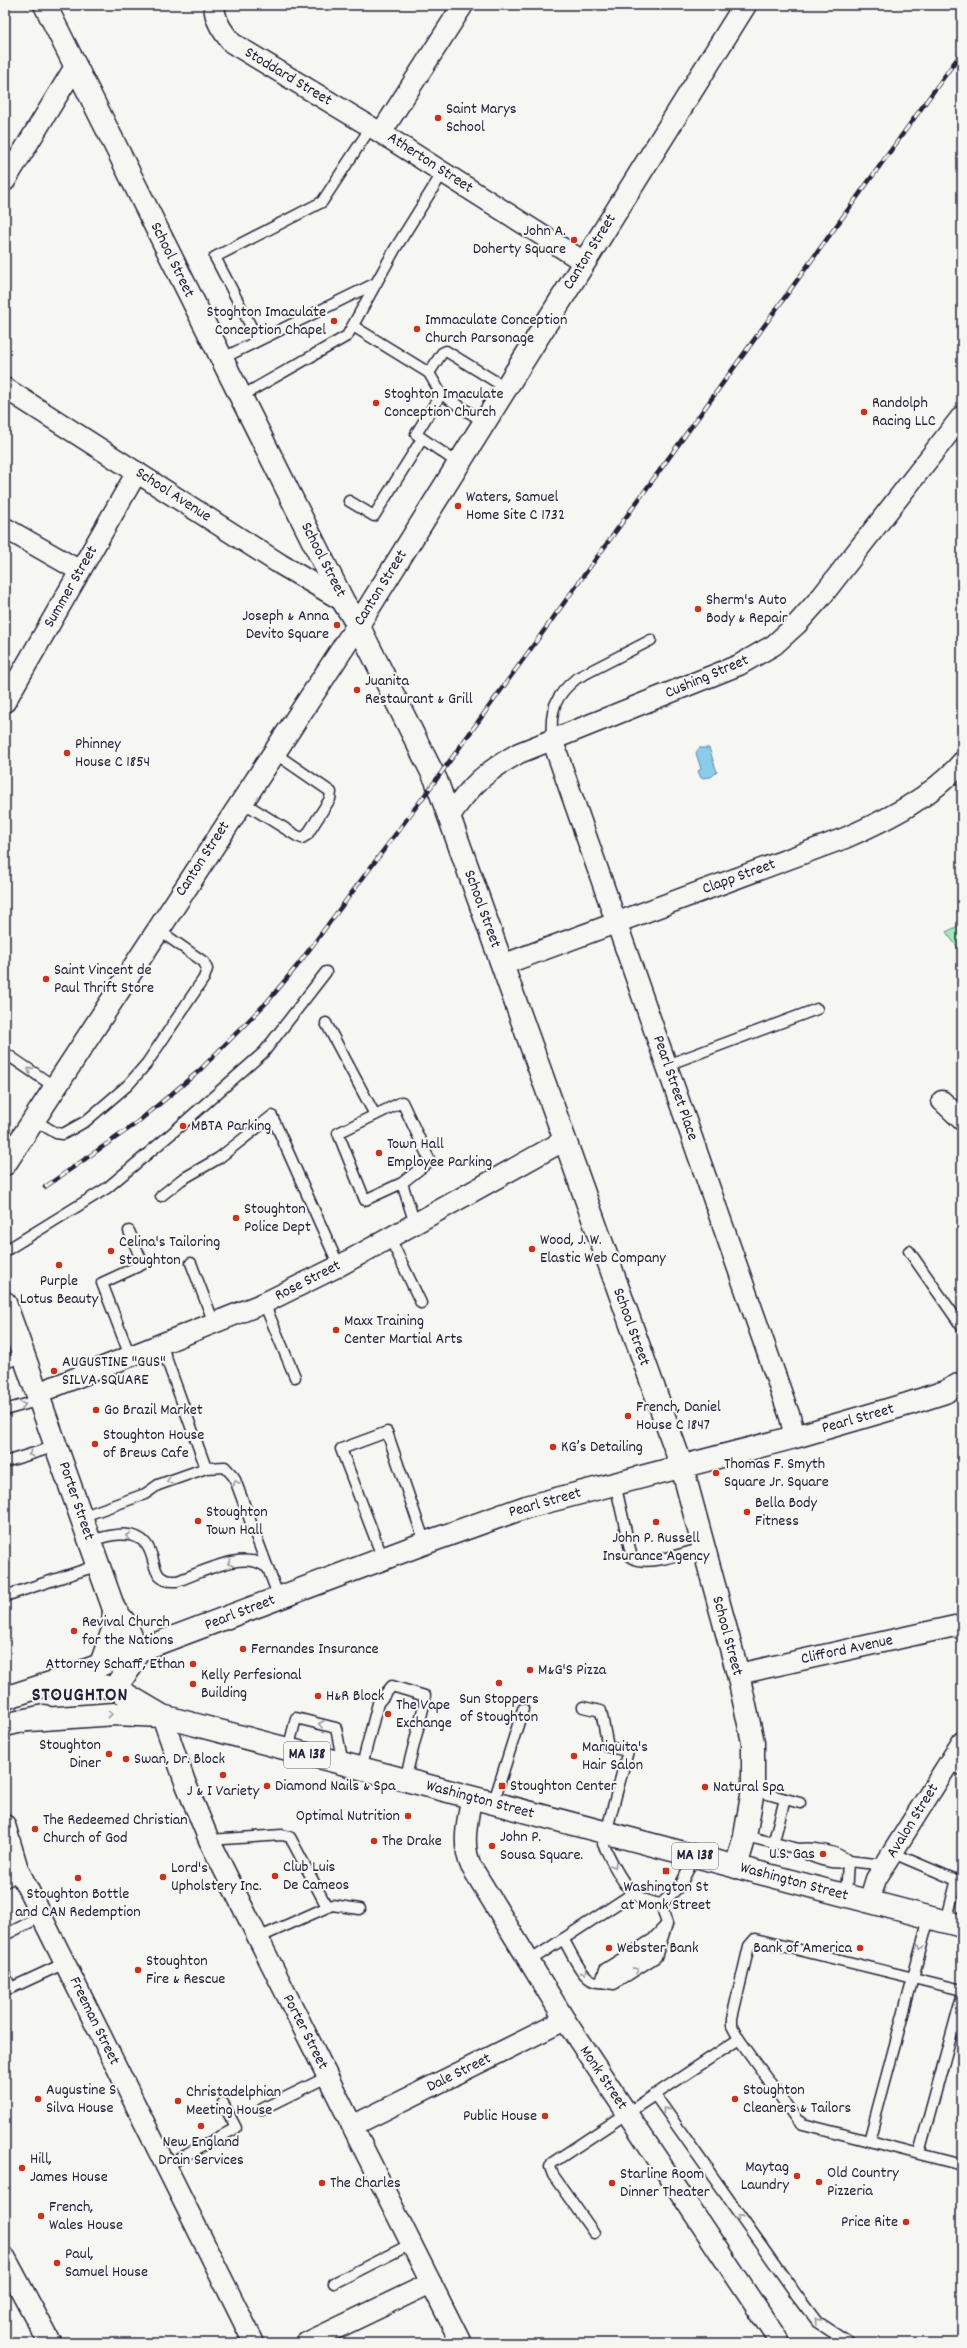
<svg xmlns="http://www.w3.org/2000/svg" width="967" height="2348" viewBox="0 0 967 2348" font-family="Dekko,sans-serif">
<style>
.green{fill:#a1ebba;stroke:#62867a}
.water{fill:#89cdeb;stroke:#6089a5}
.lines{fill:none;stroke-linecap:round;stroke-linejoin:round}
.service-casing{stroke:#22223b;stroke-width:13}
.minor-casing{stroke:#22223b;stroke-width:23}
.tertiary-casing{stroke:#22223b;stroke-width:25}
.secondary-casing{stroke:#22223b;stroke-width:25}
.primary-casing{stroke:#22223b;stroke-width:25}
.service{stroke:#f6f6f2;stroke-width:10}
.minor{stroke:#f6f6f2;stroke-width:20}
.tertiary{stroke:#f6f6f2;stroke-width:22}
.secondary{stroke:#f6f6f2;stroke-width:22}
.primary{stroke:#f6f6f2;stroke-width:22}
.rail-casing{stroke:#22223b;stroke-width:4.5}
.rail{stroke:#f6f6f2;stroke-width:3;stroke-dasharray:9;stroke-linecap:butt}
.oneway{stroke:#9797a0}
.poi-dot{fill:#c8321e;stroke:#f6f6f2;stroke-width:1.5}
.labels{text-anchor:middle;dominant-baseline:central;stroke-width:4;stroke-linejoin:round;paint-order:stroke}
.shield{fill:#f6f6f2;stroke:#626272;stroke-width:1}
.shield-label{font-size:15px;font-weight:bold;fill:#22223b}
.street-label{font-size:16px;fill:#22223b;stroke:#f6f6f2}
.poi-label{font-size:16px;fill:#22223b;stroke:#f6f6f2;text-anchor:start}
.district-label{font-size:20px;font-weight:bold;letter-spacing:1px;fill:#22223b;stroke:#f6f6f2}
</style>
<rect width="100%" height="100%" fill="#f6f6f2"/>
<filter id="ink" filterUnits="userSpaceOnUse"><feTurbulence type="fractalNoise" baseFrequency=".025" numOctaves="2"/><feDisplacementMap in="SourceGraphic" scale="8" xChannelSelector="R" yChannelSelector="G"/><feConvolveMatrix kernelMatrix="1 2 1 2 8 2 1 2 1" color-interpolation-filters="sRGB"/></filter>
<g filter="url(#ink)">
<polygon class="green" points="962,924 962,953 946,932"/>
<polygon class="water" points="699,748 709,748 717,772 711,777 701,778 698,771 701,769 696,753"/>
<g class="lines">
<g class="service-casing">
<g id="service">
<polyline points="353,326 429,373 442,353 446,351 506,388"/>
<polyline points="258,340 215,257 322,202 371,127"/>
<polyline points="221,359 376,283"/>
<polyline points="429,373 441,394 484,422"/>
<polyline points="441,394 416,434 459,464"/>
<polyline points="240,397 347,336 395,249 443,172"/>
<polyline points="349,501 374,516 422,439"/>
<path d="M552,739C550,711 554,696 577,678L651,640"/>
<polyline points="241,801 297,836 302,838 307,835 330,799 331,792 273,752"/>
<polyline points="326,1023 375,1115"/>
<polyline points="5,1053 55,1087"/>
<polyline points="667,1065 817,1009"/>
<polyline points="34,1120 56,1133 63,1134 86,1121 128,1085 147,1063 204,978 207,969 204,962 157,929"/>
<polyline points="402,1183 430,1161 402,1102 338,1133 365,1200 402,1183 415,1224"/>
<polyline points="161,1196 181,1180 219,1158 272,1116 339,1266"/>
<polyline points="129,1231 143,1264 102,1283 130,1356"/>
<polyline points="390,1238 421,1303"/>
<polyline points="5,1251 107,1188 171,1134 264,1052 326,972"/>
<polyline points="909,1251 962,1327"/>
<polyline points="191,1263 214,1323"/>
<polyline points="264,1303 295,1377"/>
<polyline points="161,1344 206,1468"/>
<polyline points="5,1363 25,1356"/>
<polyline points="5,1410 40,1400"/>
<polyline points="5,1462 57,1446"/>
<path d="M615,1483L632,1558C647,1567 687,1552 704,1548"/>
<polyline points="81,1517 145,1494 158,1485 206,1468 225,1467 234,1477 279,1598"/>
<path d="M90,1541C106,1536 133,1528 146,1544C158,1559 149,1583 177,1581C201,1573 244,1549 266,1567"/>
<polyline points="383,1559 341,1449 387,1432 425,1543"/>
<polyline points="5,1596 99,1565"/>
<path d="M583,1707L601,1711L608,1747L628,1751L603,1844C617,1871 627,1901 661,1904L680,1886L695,1856"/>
<polyline points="288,1750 296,1718 336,1728 343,1764"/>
<polyline points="949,1765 962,1770"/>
<polyline points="361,1769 378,1703 392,1686 425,1696 425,1701 405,1780"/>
<polyline points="753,1790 800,1803"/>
<polyline points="493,1804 523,1709"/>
<path d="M745,1836L799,1849C813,1847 838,1851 848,1861C835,1866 810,1858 799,1849"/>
<polyline points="209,1840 282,1835 290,1837 327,1907"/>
<polyline points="773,1844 785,1799"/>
<polyline points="893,1853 954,1879 956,1883 946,1922"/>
<polyline points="5,1882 21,1874"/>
<polyline points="846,1896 848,1861 885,1865"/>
<polyline points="5,1935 42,1916"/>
<polyline points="258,1938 332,1905 360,1909"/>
<path d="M563,1939C572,1952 583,1985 601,1982L605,1969L653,1939L667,1924"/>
<polyline points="528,1962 632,1894"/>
<polyline points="5,1975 11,1988 65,1963"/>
<polyline points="601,1982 614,1984 656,1957 667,1924 661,1904"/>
<polyline points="601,1982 653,1949 658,1940"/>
<polyline points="962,1990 755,1939 749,1946 732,2018 732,2026 739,2039 797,2120 803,2124 962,2165"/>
<polyline points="655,2095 798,2297 817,2322 849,2343"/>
<polyline points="262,2109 327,2077"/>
<polyline points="869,2141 929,1918"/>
<polyline points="919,2153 962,1996"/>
<polyline points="166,2166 236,2128 223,2103"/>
<polyline points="594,2233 553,2175 550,2167 552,2163 739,2039"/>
<polyline points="334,2283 411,2244"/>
</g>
</g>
<g class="minor-casing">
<g id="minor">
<path d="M214,5C215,21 222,31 232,43L381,133"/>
<polyline points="463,5 381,133 584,262"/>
<polyline points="5,181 76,65"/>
<polyline points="5,388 280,564 343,601"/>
<polyline points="5,528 80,571"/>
<polyline points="5,702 137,472"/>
<polyline points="552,739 790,1417 795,1437"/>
<path d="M449,817C471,785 485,772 519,753L739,665L774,645L797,624L822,596L962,416"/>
<path d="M502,965L845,838C888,819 931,798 962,762"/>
<polyline points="942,1101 962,1120"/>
<polyline points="38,1393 264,1303 339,1266 565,1140"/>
<polyline points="738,1674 955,1626 962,1629"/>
<polyline points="162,1716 185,1782 209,1840 461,2343"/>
<path d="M471,1798C468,1821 461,1844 471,1866L565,2020L780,2343"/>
<polyline points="5,1825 18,1869 254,2343"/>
<polyline points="869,1902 876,1879 962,1742"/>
<polyline points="352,2126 565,2020"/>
<polyline points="306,2343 431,2283"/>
</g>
</g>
<g class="tertiary-casing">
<polyline id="tertiary" points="45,5 343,601 358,625 436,780 682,1467 738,1674 753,1742 753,1790 745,1836 736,1867"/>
</g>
<g class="secondary-casing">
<g id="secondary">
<polyline points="5,1164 358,625 745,5"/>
<polyline points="5,1303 114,1609 126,1624 137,1651"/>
<polyline points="101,1664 113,1630 114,1609"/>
<polyline points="60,1680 425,1543 526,1507 795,1437 908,1404 945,1392 962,1383"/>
<polyline points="115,1688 132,1665 137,1651"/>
<polyline points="5,2259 50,2343"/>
</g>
</g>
<g class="primary-casing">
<g id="primary">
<polyline points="5,1698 60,1680 115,1688 159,1714"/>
<polyline points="29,1720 115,1714 162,1716 962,1926"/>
<polyline points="5,1725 44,1716"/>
</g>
</g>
<use href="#service" class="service"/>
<use href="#minor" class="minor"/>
<use href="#tertiary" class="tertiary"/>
<use href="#secondary" class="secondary"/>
<use href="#primary" class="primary"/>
<g class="rail-casing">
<polyline id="rail" points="45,1187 134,1125 199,1071 268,1001 297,966 436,780 962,52"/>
</g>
<use href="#rail" class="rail"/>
</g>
<defs><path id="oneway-chevron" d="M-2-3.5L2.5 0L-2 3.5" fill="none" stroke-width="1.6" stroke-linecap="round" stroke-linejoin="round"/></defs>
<g class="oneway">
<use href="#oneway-chevron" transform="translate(30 1070) rotate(-146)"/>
<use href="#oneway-chevron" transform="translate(23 1405) rotate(-15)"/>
<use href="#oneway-chevron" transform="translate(31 1454) rotate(163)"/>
<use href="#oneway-chevron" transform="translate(169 1481) rotate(161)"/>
<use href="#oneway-chevron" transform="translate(236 1483) rotate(-110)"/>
<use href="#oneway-chevron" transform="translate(128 1536) rotate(-168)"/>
<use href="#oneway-chevron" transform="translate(230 1563) rotate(161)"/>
<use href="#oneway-chevron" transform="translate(110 1714) rotate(-3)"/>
<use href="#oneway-chevron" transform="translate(321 1724) rotate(-166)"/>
<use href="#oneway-chevron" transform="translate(614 1865) rotate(60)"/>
<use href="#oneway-chevron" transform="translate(920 1947) rotate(107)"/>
<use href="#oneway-chevron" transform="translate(636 1970) rotate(-32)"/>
<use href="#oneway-chevron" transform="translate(584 1972) rotate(58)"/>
<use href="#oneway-chevron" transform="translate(665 2110) rotate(-125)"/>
<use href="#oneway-chevron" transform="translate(740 2216) rotate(-125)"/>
<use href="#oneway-chevron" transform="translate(817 2321) rotate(-136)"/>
</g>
</g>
<g class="poi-dot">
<circle cx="438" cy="118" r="4"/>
<circle cx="574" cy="240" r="4"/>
<circle cx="334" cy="321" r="4"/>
<circle cx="417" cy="329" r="4"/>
<circle cx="376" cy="403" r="4"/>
<circle cx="864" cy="412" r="4"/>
<circle cx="458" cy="506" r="4"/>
<circle cx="698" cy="609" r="4"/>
<circle cx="337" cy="625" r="4"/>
<circle cx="357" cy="690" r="4"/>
<circle cx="67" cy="753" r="4"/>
<circle cx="46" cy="979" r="4"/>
<circle cx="183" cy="1126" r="4"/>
<circle cx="379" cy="1153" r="4"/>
<circle cx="236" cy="1218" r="4"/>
<circle cx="532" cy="1249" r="4"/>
<circle cx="111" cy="1251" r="4"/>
<circle cx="59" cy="1265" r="4"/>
<circle cx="336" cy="1330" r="4"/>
<circle cx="54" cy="1371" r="4"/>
<circle cx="96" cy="1410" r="4"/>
<circle cx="628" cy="1416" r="4"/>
<circle cx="95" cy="1444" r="4"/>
<circle cx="553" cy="1447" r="4"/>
<circle cx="716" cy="1473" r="4"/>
<circle cx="747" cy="1512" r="4"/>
<circle cx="198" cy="1521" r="4"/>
<circle cx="656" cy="1522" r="4"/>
<circle cx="74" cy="1631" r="4"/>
<circle cx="243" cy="1649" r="4"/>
<circle cx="193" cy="1664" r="4"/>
<circle cx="530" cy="1670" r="4"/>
<circle cx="499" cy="1683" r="4"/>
<circle cx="193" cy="1684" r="4"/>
<circle cx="318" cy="1696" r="4"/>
<circle cx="388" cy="1714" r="4"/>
<circle cx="109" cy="1754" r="4"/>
<circle cx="574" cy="1756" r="4"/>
<circle cx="126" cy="1759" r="4"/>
<circle cx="223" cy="1775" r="4"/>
<circle cx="267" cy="1786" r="4"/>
<rect x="498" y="1782" width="8" height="8" rx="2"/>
<circle cx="705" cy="1787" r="4"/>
<circle cx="408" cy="1816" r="4"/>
<circle cx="35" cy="1829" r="4"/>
<circle cx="374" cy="1841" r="4"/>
<circle cx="492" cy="1846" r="4"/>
<circle cx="823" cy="1854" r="4"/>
<rect x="662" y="1867" width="8" height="8" rx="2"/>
<circle cx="275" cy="1876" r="4"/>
<circle cx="163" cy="1877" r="4"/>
<circle cx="78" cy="1878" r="4"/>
<circle cx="609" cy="1948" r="4"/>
<circle cx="860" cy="1948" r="4"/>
<circle cx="138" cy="1970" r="4"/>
<circle cx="38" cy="2099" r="4"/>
<circle cx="735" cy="2099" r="4"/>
<circle cx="178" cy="2101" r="4"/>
<circle cx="545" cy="2116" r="4"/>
<circle cx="201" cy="2126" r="4"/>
<circle cx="22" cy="2168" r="4"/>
<circle cx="797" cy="2176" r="4"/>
<circle cx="819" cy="2182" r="4"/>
<circle cx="322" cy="2183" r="4"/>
<circle cx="612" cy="2183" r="4"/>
<circle cx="41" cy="2216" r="4"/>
<circle cx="906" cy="2222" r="4"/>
<circle cx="57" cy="2263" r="4"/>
</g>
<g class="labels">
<g class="shield">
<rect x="284" y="1742" width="46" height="26" rx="3"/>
<rect x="672" y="1843" width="46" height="26" rx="3"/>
</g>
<g class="shield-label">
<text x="307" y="1755">MA 138</text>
<text x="695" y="1856">MA 138</text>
</g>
<g class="street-label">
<text transform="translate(288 77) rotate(31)">Stoddard Street</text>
<text transform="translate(430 163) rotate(33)">Atherton Street</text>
<text transform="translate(590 252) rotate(-58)">Canton Street</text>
<text transform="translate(172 260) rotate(64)">School Street</text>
<text transform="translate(173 495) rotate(33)">School Avenue</text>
<text transform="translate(323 560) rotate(63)">School Street</text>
<text transform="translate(71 587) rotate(-60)">Summer Street</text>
<text transform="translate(381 588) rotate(-58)">Canton Street</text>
<text transform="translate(707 677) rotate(-23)">Cushing Street</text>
<text transform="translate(203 859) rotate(-57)">Canton Street</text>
<text transform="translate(739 877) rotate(-20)">Clapp Street</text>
<text transform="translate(482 909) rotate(70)">School Street</text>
<text transform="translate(675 1088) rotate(71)">Pearl Street Place</text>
<text transform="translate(308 1281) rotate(-27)">Rose Street</text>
<text transform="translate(631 1327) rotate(70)">School Street</text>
<text transform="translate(858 1419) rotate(-16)">Pearl Street</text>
<text transform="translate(76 1501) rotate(71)">Porter Street</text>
<text transform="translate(545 1503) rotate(-16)">Pearl Street</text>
<text transform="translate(240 1613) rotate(-21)">Pearl Street</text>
<text transform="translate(727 1636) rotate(75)">School Street</text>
<text transform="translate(847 1650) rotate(-12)">Clifford Avenue</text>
<text transform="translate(480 1800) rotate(15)">Washington Street</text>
<text transform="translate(913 1821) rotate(-58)">Avalon Street</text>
<text transform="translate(794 1882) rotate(15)">Washington Street</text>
<text transform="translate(94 2021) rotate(64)">Freeman Street</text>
<text transform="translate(305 2032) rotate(63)">Porter Street</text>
<text transform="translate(459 2073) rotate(-26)">Dale Street</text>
<text transform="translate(603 2078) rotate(56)">Monk Street</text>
</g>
<g class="poi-label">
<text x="446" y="109">Saint Marys<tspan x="446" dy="18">School</tspan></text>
<text x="566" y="231" text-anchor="end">John A.<tspan x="566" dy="18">Doherty Square</tspan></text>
<text x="326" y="312" text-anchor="end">Stoghton Imaculate<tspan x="326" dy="18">Conception Chapel</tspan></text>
<text x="425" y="320">Immaculate Conception<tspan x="425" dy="18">Church Parsonage</tspan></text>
<text x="384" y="394">Stoghton Imaculate<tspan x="384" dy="18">Conception Church</tspan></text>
<text x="872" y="403">Randolph<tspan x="872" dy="18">Racing LLC</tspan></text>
<text x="466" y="497">Waters, Samuel<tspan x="466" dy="18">Home Site C 1732</tspan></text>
<text x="706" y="600">Sherm's Auto<tspan x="706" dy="18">Body &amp; Repair</tspan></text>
<text x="329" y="616" text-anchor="end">Joseph &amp; Anna<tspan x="329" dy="18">Devito Square</tspan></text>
<text x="365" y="681">Juanita<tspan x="365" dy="18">Restaurant &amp; Grill</tspan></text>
<text x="75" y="744">Phinney<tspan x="75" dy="18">House C 1854</tspan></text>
<text x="54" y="970">Saint Vincent de<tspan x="54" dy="18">Paul Thrift Store</tspan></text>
<text x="191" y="1126">MBTA Parking</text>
<text x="387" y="1144">Town Hall<tspan x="387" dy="18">Employee Parking</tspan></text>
<text x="244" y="1209">Stoughton<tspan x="244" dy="18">Police Dept</tspan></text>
<text x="540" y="1240">Wood, J. W.<tspan x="540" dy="18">Elastic Web Company</tspan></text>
<text x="119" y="1242">Celina's Tailoring<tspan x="119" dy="18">Stoughton</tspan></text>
<text x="59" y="1281" text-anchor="middle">Purple<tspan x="59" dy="18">Lotus Beauty</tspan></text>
<text x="344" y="1321">Maxx Training<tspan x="344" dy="18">Center Martial Arts</tspan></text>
<text x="62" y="1362">AUGUSTINE "GUS"<tspan x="62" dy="18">SILVA SQUARE</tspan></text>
<text x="636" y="1407">French, Daniel<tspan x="636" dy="18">House C 1847</tspan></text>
<text x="104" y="1410">Go Brazil Market</text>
<text x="103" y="1435">Stoughton House<tspan x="103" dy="18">of Brews Cafe</tspan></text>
<text x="561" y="1447">KG’s Detailing</text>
<text x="724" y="1464">Thomas F. Smyth<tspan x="724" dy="18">Square Jr. Square</tspan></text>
<text x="755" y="1503">Bella Body<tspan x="755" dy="18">Fitness</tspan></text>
<text x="206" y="1512">Stoughton<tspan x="206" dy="18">Town Hall</tspan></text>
<text x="656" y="1538" text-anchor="middle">John P. Russell<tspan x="656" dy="18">Insurance Agency</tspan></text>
<text x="82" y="1622">Revival Church<tspan x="82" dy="18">for the Nations</tspan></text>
<text x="251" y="1649">Fernandes Insurance</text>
<text x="185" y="1664" text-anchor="end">Attorney Schaff, Ethan</text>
<text x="538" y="1670">M&amp;G'S Pizza</text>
<text x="201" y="1675">Kelly Perfesional<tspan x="201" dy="18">Building</tspan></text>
<text x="326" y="1696">H&amp;R Block</text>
<text x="499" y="1699" text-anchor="middle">Sun Stoppers<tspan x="499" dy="18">of Stoughton</tspan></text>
<text x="396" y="1705">The Vape<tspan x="396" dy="18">Exchange</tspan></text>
<text x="101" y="1745" text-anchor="end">Stoughton<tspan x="101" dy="18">Diner</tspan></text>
<text x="582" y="1747">Mariquita's<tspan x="582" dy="18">Hair Salon</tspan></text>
<text x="134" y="1759">Swan, Dr. Block</text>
<text x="275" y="1786">Diamond Nails &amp; Spa</text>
<text x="510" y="1786">Stoughton Center</text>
<text x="713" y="1787">Natural Spa</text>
<text x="223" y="1791" text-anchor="middle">J &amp; I Variety</text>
<text x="400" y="1816" text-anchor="end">Optimal Nutrition</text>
<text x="43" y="1820">The Redeemed Christian<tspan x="43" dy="18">Church of God</tspan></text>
<text x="500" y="1837">John P.<tspan x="500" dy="18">Sousa Square.</tspan></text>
<text x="382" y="1841">The Drake</text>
<text x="815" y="1854" text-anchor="end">U.S. Gas</text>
<text x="283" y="1867">Club Luis<tspan x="283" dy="18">De Cameos</tspan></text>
<text x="171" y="1868">Lord's<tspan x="171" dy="18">Upholstery Inc.</tspan></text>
<text x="666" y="1887" text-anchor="middle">Washington St<tspan x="666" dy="18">at Monk Street</tspan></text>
<text x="78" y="1894" text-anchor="middle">Stoughton Bottle<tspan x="78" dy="18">and CAN Redemption</tspan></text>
<text x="617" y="1948">Webster Bank</text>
<text x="852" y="1948" text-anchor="end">Bank of America</text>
<text x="146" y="1961">Stoughton<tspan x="146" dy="18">Fire &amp; Rescue</tspan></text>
<text x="46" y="2090">Augustine S<tspan x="46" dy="18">Silva House</tspan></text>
<text x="743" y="2090">Stoughton<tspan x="743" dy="18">Cleaners &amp; Tailors</tspan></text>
<text x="186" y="2092">Christadelphian<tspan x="186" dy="18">Meeting House</tspan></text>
<text x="537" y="2116" text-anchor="end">Public House</text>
<text x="201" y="2142" text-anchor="middle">New England<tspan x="201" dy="18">Drain Services</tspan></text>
<text x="30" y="2159">Hill,<tspan x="30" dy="18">James House</tspan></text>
<text x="789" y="2167" text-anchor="end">Maytag<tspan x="789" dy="18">Laundry</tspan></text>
<text x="827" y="2173">Old Country<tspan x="827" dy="18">Pizzeria</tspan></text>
<text x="620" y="2174">Starline Room<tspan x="620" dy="18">Dinner Theater</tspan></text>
<text x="330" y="2183">The Charles</text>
<text x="49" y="2207">French,<tspan x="49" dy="18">Wales House</tspan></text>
<text x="898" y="2222" text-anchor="end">Price Rite</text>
<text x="65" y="2254">Paul,<tspan x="65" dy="18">Samuel House</tspan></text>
</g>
<g class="district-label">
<text x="80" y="1696">STOUGHTON</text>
</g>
</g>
<rect width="967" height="2348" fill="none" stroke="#f6f6f2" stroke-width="20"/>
<rect x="10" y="10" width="947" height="2328" fill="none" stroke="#22223b" stroke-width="1.5" filter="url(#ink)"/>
</svg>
